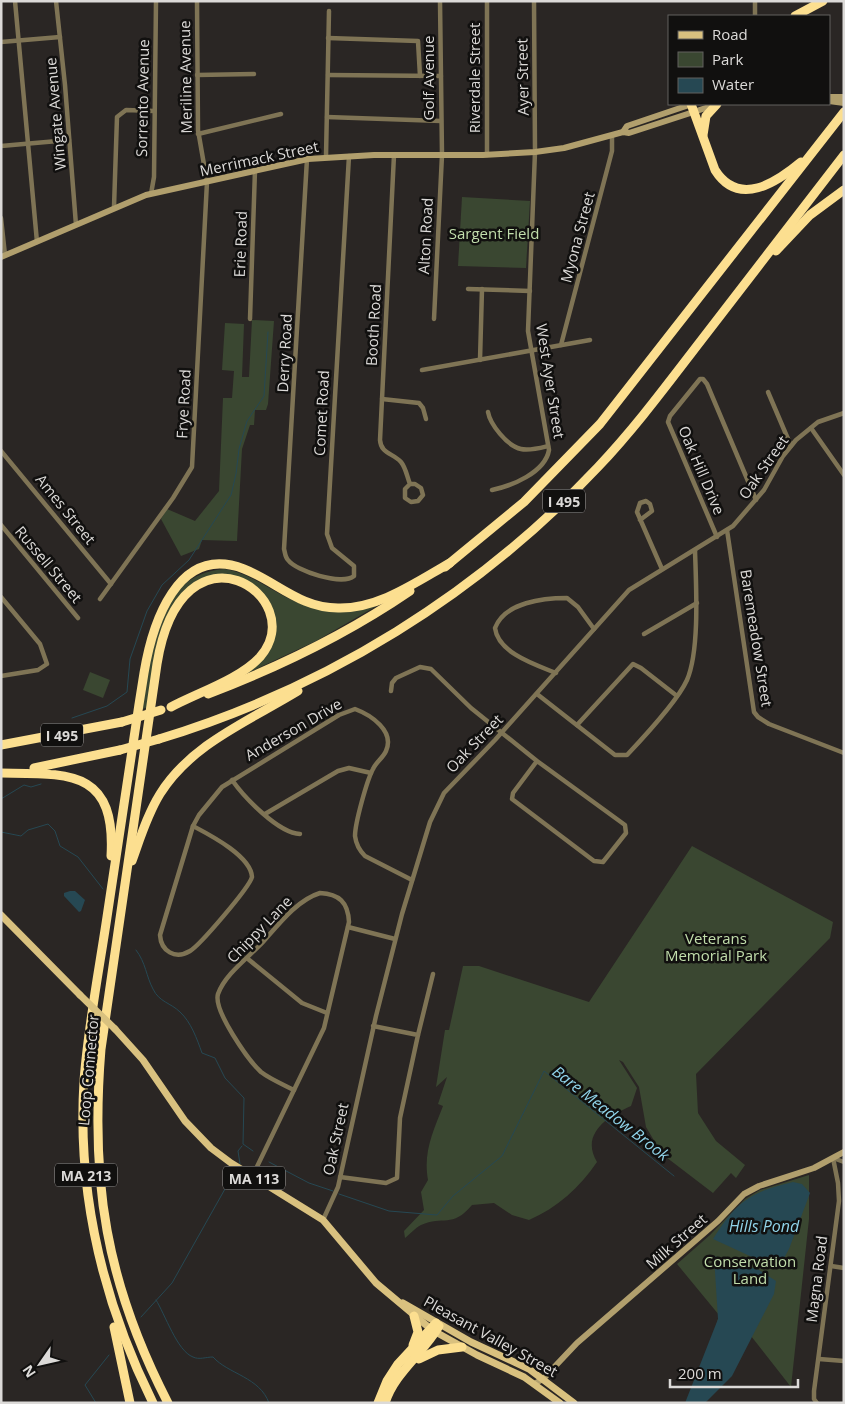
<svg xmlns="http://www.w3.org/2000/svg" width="845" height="1404" viewBox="0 0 845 1404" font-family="'Open Sans',sans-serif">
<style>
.green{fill:#3a4731}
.water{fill:#264853}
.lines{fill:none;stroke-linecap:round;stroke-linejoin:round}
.stream{stroke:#264853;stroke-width:1}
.street{stroke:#7f7455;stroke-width:4.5}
.secondary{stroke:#b19f6d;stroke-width:6}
.primary{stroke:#d9c17f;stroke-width:7}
.highway{stroke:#fcdf90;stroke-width:9}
.primary-bridge{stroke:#d9c17f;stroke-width:7}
.highway-bridge{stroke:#fcdf90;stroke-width:9}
.labels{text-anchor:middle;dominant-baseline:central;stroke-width:5;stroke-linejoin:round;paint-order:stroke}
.shield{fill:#11100f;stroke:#9f9d9c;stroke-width:1}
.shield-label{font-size:14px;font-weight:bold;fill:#dcdad8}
.street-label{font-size:15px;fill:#dcdad8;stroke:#11100f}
.park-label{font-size:15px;fill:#c2deac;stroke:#11100f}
.water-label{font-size:16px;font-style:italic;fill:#90d3e9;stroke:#11100f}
</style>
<rect width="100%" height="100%" fill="#2a2624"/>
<g class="green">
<polygon points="462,197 530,201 526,268 458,266"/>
<polygon points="252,320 274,321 268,404 266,410 255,410 254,425 250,425 242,449 237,541 202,540 199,549 181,556 161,519 167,509 195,521 219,491 223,398 232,398 234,371 222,370 225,323 244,324 242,377 249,377"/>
<path d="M224,569C255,574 276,596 305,605C320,610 362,604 380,604L316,641L235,679L255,666L273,625L250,584L203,580L165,622L155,653L148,707L140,710C149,655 154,575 224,569Z"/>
<polygon points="90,672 110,680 103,698 83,690"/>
<path d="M692,846L833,922L830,938L696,1074L698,1113L716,1141L745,1165L736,1178L731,1173L713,1193L662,1154L646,1127L639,1087L623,1062L619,1060L637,1088L631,1106C608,1116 580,1134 597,1162C580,1187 557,1208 529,1220L512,1215L494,1203L472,1205C452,1229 443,1215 421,1225C415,1228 410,1234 405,1238L404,1231L424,1210L421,1192L428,1180C423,1152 433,1132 443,1106L438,1104L447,1077L436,1087L445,1030H449L463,966H479L589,1002Z"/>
<polygon points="809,1175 809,1219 791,1387 751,1336 715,1330 719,1315 677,1264 710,1235 745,1199 760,1190"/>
</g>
<g class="water">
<polygon points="70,891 75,891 85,900 81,911 79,912 64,896 64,893"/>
<path d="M793,1182L802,1184L810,1193L789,1249L778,1269L713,1239C736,1202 750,1192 793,1182Z"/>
<polygon points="714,1256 759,1270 776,1281 774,1294 732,1376 705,1403 685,1403 718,1319"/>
</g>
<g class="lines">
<g class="stream">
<polyline points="72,718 107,706 127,692 130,659 147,611 162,585 189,560 231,495 236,474 239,449 247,421 264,396 268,332"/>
<polyline points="1,799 24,785 31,787 41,784"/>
<polyline points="1,832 21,836 28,830 48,824 55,831 60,846 78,857 103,889"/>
<path d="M136,950C146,963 146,976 153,989C159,1002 171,1003 180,1012C191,1022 197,1039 202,1053L215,1058L225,1078L244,1098L243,1144L253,1151"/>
<polyline points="269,1162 309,1183 333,1191"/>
<polyline points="240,1164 238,1151 242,1146"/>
<polyline points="339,1194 389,1211 437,1215 453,1196 502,1156 544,1071 674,1176"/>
<path d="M156,1300C165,1314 177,1351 193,1357C199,1360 206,1357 213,1357C228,1374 260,1377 269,1403"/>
<polyline points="141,1317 172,1283 234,1173"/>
<polyline points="96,1403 85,1385 109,1355"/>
</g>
<g class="street">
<polyline points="15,1 37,242"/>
<polyline points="56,1 65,85 76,225"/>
<polyline points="487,1 487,155"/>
<polyline points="755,16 755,1"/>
<polyline points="328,38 418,41 420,76"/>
<polyline points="1,42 60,37"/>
<polyline points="197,75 254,74"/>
<polyline points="328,75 441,76"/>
<polyline points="327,117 441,121"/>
<polyline points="198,134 281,114"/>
<polyline points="1,146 69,140"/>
<path d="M394,155L380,440C381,454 393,453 401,462C406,468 407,477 410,484L405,489V498L411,502L418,501L423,495L421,488L415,484H410"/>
<polyline points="326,156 329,11"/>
<path d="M307,159L284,549C285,552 285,557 288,560C296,571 342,586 354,576V566L332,548L327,534L349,156"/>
<polyline points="151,194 154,177 156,1"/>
<polyline points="114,207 117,117 126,110 154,111"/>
<polyline points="1,218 5,255"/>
<polyline points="468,289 530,291"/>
<polyline points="250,319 255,170"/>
<polyline points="434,319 442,155 440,1"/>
<polyline points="561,345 612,151 612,135"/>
<polyline points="480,360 482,289"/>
<polyline points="422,370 590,340"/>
<polyline points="768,392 791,446"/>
<polyline points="382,399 419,403 423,408 426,419"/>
<path d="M488,412C490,424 507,446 521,449C529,451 540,448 548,446"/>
<polyline points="811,428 844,475"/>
<polyline points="1,451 111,584"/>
<path d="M492,490C511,486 545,473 549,450L528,331L535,152L534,1"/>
<polyline points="640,520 652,511 650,504 646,501 640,503 637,512 662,569"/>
<polyline points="1,525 78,618"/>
<polyline points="727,530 754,712 758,717 769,724 844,753"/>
<polyline points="717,537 668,422 670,416 700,379 703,379 707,384 756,500"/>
<polyline points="1,597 40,644 47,664 38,670 1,676"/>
<polyline points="100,599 173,498 192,467 207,182 198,130 197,1"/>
<polyline points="644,634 697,603"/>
<path d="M556,673C536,665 498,653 495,628C505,602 544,598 567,598L578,607L594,629"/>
<polyline points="391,691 392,683 396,678 420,667 431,669 471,708 537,761 513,793 512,799 594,861 603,862 626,833 625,825 537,761"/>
<path d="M537,694L615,755H627C644,737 677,702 687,680C700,650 696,584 695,550"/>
<polyline points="577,725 633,664 641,668 677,696"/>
<path d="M232,780C244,797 278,833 300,834"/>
<polyline points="265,814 338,771 349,768 371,773"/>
<path d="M193,826L199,815L222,787L339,715L355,709C371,715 395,731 386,751C383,758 376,762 373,769C367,780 355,823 355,836C356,844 359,850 365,856L412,880"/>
<path d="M193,826C210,835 251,856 252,877C249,888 200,945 190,951C175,960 161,951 160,935Z"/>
<path d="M320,893C339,894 348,902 349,922L324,1028L294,1090C284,1085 270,1079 261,1072C248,1060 213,1010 218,994C225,974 249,957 263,942C278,925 297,900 320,893Z"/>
<polyline points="348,927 395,939"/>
<polyline points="248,959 302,1003 327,1013"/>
<polyline points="418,1035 433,974"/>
<polyline points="833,1158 844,1162"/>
<polyline points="252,1177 294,1090"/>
<polyline points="340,1177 386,1183 397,1178 400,1118 418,1035 373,1026"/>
<polyline points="323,1220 338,1187 376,1016 402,914 430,822 444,793 495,740 629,590 733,526 764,490 783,456 796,440 818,422 844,413"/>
<polyline points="831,1266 844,1268"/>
<polyline points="819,1359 844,1361"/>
<polyline points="817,1403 814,1399 814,1391 839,1201 838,1183 833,1158"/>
</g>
<g class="secondary">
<polyline points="829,97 844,97"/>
<polyline points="829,101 844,103"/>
<polyline points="623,132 627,126 692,104"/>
<polyline points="1,257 146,195 308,159 374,155 483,155 535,152 564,148 623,132 629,133 715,105"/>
<polyline points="534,1384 543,1379 577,1343 718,1221 744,1194 759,1186 814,1168 844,1152"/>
</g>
<g class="primary">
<polyline points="1,915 80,995"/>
<polyline points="115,1029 143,1060 185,1121 211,1148 231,1163 323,1220 376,1283 432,1330 477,1355 524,1377 560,1403"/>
<polyline points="403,1303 471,1342 529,1369 574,1403"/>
</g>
<g class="highway">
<polyline points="795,16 823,1"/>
<path d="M691,104L715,170C739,208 777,182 801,162"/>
<polyline points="703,135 706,116 717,104"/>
<polyline points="776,251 810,215 844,190"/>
<polyline points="445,567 524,502 600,424 844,112"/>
<path d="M208,694C279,667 347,634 410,591"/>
<path d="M159,739C327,688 478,594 598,467C636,427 669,382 703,338C750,277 797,216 844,155"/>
<polyline points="1,745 122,722"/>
<polyline points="34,768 120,750"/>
<path d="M1,773C69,774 116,769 111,856"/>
<path d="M132,861C140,839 147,815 160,794C191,744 249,721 298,691"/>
<polyline points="114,1327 130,1403"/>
<polyline points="413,1345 418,1332 414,1316"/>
<polyline points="419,1359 438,1350 462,1347"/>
<path d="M153,1403C103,1302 77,1194 84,1081C88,1026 99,971 107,917C119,835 131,754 144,673C152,625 177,543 244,569C277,582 300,608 338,608C379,609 416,582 450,563"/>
<path d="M168,1403C106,1283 90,1182 101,1049L157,664C182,511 312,597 260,657C240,679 197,693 171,707"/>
<polyline points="378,1403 387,1381 398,1364 436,1323"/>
<path d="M385,1403C395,1372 423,1354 439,1326"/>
</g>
<polyline class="primary-bridge" points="80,995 115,1029"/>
<g class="highway-bridge">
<polyline points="122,722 161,710"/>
<polyline points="120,750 159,739"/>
</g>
</g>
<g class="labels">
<g class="shield">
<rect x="543" y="489.5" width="42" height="23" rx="4"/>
<rect x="41" y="723.5" width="42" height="23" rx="4"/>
<rect x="55" y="1163.5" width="62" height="23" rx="4"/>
<rect x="223" y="1166.5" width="62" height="23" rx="4"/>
</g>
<g class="shield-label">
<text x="564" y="501">I 495</text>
<text x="62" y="735">I 495</text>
<text x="86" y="1175">MA 213</text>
<text x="254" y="1178">MA 113</text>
</g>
<g class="street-label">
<text transform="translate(185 77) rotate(-91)">Meriline Avenue</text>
<text transform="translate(522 77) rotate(-91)">Ayer Street</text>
<text transform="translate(428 78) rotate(-90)">Golf Avenue</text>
<text transform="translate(474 78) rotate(-90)">Riverdale Street</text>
<text transform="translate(142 98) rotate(-89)">Sorrento Avenue</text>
<text transform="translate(55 114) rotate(-95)">Wingate Avenue</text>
<text transform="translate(259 158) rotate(-12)">Merrimack Street</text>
<text transform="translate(425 236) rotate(-87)">Alton Road</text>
<text transform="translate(577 237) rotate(-75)">Myona Street</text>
<text transform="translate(240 244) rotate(-88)">Erie Road</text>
<text transform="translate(373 325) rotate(-87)">Booth Road</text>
<text transform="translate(284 353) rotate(-87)">Derry Road</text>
<text transform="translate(551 381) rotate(81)">West Ayer Street</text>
<text transform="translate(183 404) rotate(-87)">Frye Road</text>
<text transform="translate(321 413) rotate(-87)">Comet Road</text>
<text transform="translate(763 467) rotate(-55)">Oak Street</text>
<text transform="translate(702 470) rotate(67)">Oak Hill Drive</text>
<text transform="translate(66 509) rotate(51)">Ames Street</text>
<text transform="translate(49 564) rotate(50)">Russell Street</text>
<text transform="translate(757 638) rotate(81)">Baremeadow Street</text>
<text transform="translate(293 729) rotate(-30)">Anderson Drive</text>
<text transform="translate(474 743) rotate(-46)">Oak Street</text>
<text transform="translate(259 929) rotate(-46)">Chippy Lane</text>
<text transform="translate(88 1070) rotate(-85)">Loop Connector</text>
<text transform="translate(335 1139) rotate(-78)">Oak Street</text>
<text transform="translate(676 1241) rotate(-41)">Milk Street</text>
<text transform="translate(816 1279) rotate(-83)">Magna Road</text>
<text transform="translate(491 1336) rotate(29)">Pleasant Valley Street</text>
</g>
<g class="park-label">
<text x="494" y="233">Sargent Field</text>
<text x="716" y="938">Veterans<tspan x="716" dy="17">Memorial Park</tspan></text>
<text x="750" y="1261">Conservation<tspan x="750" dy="17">Land</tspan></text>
</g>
<g class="water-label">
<text transform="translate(611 1113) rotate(38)">Bare Meadow Brook</text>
<text x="764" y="1226">Hills Pond</text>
</g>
</g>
<rect width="845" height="1404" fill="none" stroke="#dcdad8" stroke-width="5"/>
<rect x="668" y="15" width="162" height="90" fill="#11100f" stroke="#62615f"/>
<rect x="678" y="31" width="25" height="8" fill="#d9c17f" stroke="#62615f"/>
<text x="712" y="40" font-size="15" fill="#dcdad8">Road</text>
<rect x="678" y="52" width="25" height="15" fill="#3a4731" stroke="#62615f"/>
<text x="712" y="65" font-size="15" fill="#dcdad8">Park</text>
<rect x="678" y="78" width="25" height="15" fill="#264853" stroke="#62615f"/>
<text x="712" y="90" font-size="15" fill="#dcdad8">Water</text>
<g transform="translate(40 1364) rotate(236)" stroke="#11100f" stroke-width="4" paint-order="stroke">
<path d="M0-4L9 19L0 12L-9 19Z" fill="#dcdad8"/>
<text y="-8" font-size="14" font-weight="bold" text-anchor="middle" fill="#dcdad8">N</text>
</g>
<path d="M670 1379v8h128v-8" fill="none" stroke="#dcdad8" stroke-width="2.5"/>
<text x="678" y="1379" font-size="15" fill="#dcdad8" stroke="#11100f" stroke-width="4" paint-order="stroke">200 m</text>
</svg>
